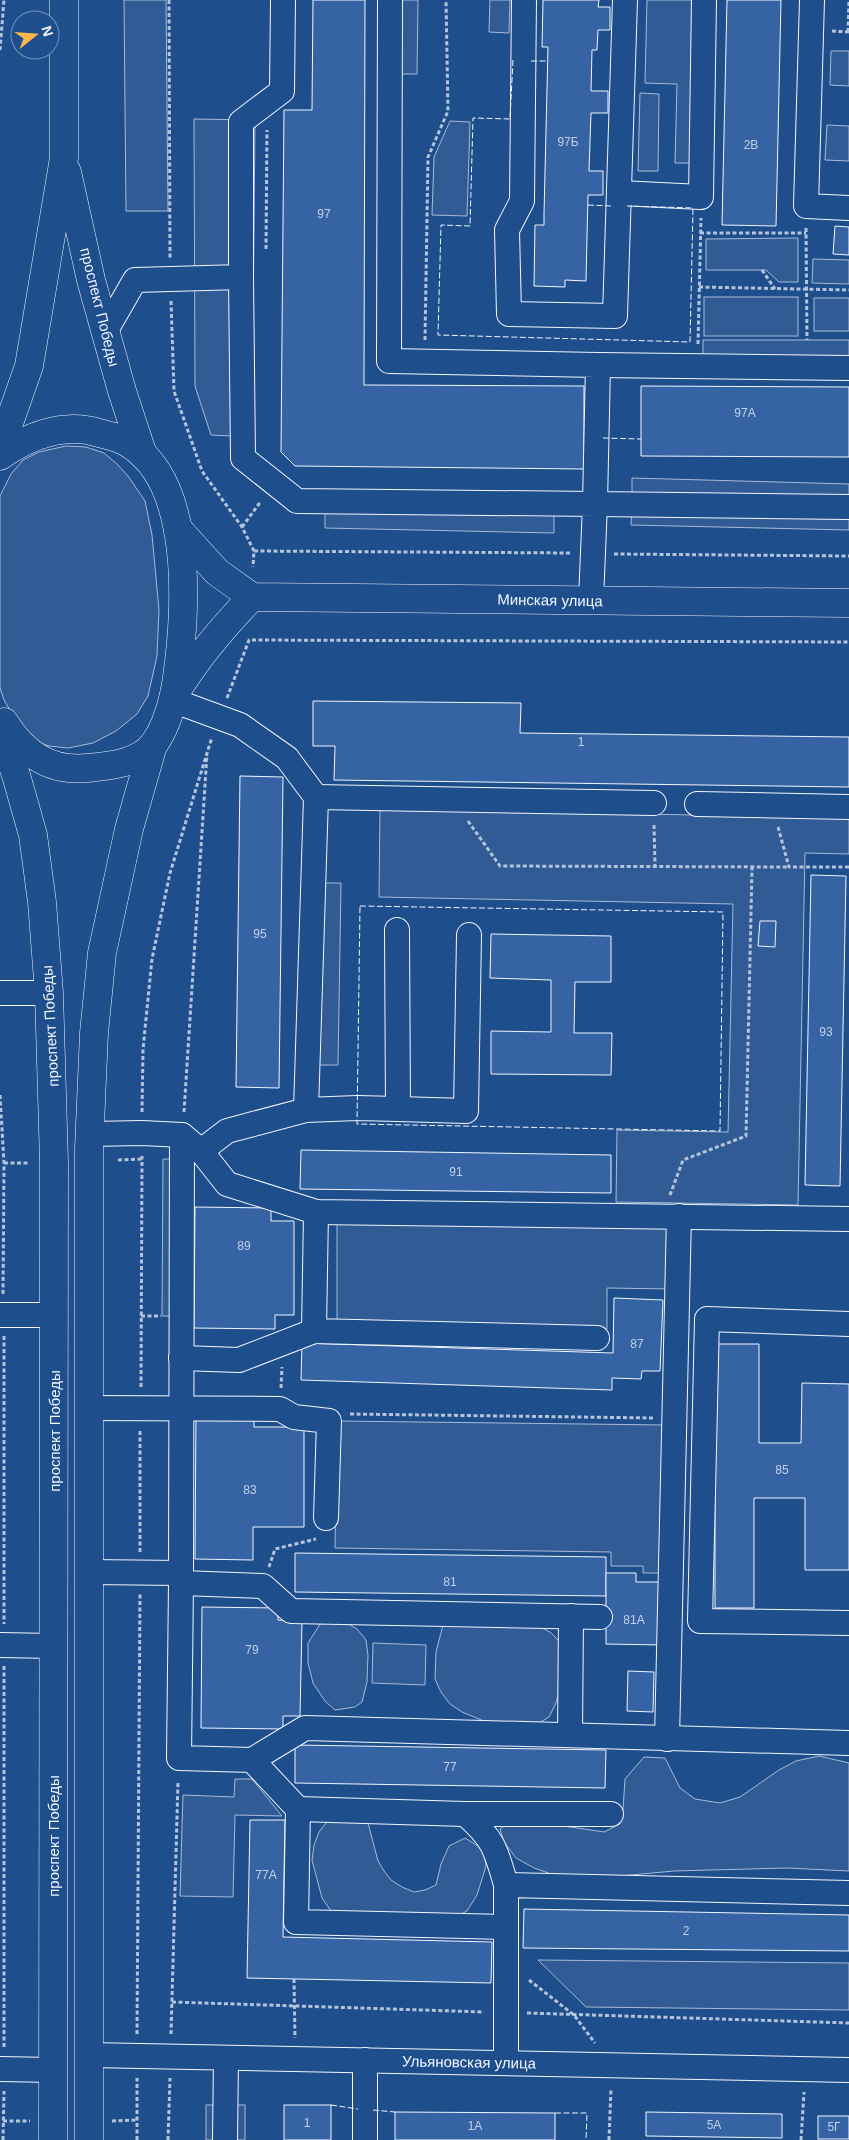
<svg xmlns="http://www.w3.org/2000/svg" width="849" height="2140" viewBox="0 0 849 2140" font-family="Arial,sans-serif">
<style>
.built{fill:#305b95;stroke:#a8bbd7}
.building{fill:#3563a3;stroke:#f2f6ff}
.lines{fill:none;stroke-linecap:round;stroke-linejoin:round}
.minor-casing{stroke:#f2f6ff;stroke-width:26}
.major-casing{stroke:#f2f6ff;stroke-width:29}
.path{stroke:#b3c4dc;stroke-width:3;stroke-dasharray:4 2.5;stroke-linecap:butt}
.minor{stroke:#1f4e8c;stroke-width:24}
.major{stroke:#1f4e8c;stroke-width:28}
.fence{stroke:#f2f6ff;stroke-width:1;stroke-dasharray:6 2.5;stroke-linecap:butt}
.labels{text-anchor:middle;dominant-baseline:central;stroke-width:4;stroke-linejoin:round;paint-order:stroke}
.number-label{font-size:12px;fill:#c3d1e8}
.street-label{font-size:15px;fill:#f2f6ff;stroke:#1f4e8c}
</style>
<rect width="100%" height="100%" fill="#1f4e8c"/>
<g class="built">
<polygon points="124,0 166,0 168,211 126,211"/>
<polygon points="397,0 418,0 417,74 396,74"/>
<polygon points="490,0 510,0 509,33 489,32"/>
<polygon points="647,0 699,0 696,163 675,163 677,84 645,83"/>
<polygon points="831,51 849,51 849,86 830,85"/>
<polygon points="640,93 659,94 658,171 638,171"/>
<polygon points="194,119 255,120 252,437 211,435 195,386"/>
<polygon points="450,121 470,122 467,216 432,215 434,157"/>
<polygon points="827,125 849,126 849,161 825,160"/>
<polygon points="798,238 798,282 779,282 766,270 706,270 706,239"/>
<polygon points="813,259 849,260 849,284 812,283"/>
<rect x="704" y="297" width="94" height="39"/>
<rect x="814" y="298" width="35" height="33"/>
<rect x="703" y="340" width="146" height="21"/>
<polygon points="66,446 86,447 104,453 117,464 128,476 145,501 152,535 159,610 157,656 148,696 137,714 116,731 93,743 68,748 49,746 37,742 21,729 4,700 0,688 0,496 11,474 23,460 39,452"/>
<polygon points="632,478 849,484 849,500 632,495"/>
<polygon points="632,508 849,514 849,530 631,525"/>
<polygon points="325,510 554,515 554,533 325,528"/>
<polygon points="380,809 849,818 849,854 805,853 798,1205 616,1202 617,1130 728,1132 733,904 379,897"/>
<polygon points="321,883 341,883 338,1065 319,1065"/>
<polygon points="163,1159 177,1159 176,1316 162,1316"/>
<polygon points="337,1220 673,1221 673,1289 607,1288 607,1329 337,1327"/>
<polygon points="337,1421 666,1425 664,1573 643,1573 643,1566 611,1566 611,1552 335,1548"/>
<polygon points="324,1618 347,1623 357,1629 366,1640 368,1655 367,1682 362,1702 355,1707 335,1710 325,1701 313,1683 308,1663 308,1643"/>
<polygon points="443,1625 536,1625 550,1632 558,1640 561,1653 561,1685 556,1703 549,1717 539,1723 491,1724 462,1712 450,1704 441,1692 435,1679 436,1652"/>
<polygon points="373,1643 426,1645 425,1685 372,1683"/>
<polygon points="819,1756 849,1763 849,1871 787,1868 674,1871 609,1877 554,1875 534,1868 516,1858 504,1842 500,1829 511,1821 564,1826 604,1832 620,1824 623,1810 625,1779 644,1757 665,1758 680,1788 695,1799 720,1803 740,1797 779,1770 796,1761"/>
<polygon points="235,1779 252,1779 282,1816 235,1815 233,1897 180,1896 183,1795 234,1797"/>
<polygon points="329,1819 364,1819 368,1823 378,1861 384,1871 391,1880 402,1887 414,1892 425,1890 436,1885 441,1864 449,1846 465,1838 478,1846 484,1853 486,1866 477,1895 467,1911 446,1922 349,1914 331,1911 322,1898 312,1860 314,1845 319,1832"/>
<polygon points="538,1960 849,1963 849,2010 586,2007"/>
<rect x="206" y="2105" width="39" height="35"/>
</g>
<g class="building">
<polygon points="313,0 365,0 364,385 584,386 584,469 295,466 281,452 284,110 312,110"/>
<polygon points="543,0 599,0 598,7 610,7 610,30 598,30 597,50 592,50 591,91 608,91 608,113 591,113 589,171 603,171 603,195 588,195 586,281 565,280 565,287 534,286 535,225 544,225 544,214 548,47 542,47"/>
<polygon points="727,0 781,0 776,226 722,225"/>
<polygon points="835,226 849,227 849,255 833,254"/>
<polygon points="641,386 849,387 849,457 641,456"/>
<polygon points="313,701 521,703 520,733 849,737 849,787 334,780 335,746 313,746"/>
<polygon points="240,776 283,777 279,1088 236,1087"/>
<polygon points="811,875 846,876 840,1186 805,1185"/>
<polygon points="760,921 776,921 775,947 758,946"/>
<polygon points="491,934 611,936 611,982 575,982 574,1033 612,1033 611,1075 491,1074 491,1031 551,1032 551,980 490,978"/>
<polygon points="301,1150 611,1155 611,1193 300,1189"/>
<polygon points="195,1207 271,1208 271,1221 294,1221 294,1315 275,1315 275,1329 194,1328"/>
<polygon points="614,1298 663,1300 660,1371 642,1371 641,1379 612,1378 612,1390 301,1380 302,1343 613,1353"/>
<polygon points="715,1344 759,1344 759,1443 801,1443 802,1383 849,1384 849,1570 805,1570 805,1498 754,1498 754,1608 715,1608"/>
<polygon points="196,1410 254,1410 254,1427 304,1427 304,1527 253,1527 253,1560 195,1559"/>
<polygon points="295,1553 606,1557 606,1596 295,1592"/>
<polygon points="606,1573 636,1573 636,1582 662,1582 661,1645 606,1644"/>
<polygon points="202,1607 278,1608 278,1620 302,1621 300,1716 283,1716 283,1729 201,1728"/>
<polygon points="628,1671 654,1672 653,1712 627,1711"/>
<polygon points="295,1745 606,1750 605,1788 295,1783"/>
<polygon points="250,1820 285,1820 283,1937 492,1942 491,1983 247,1978"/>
<polygon points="524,1909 849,1915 849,1951 523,1948"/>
<rect x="284" y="2105" width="47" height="35"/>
<polygon points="395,2112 555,2113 555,2140 395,2140"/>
<polygon points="646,2112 782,2114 782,2138 646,2136"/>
<rect x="818" y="2116" width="31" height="23"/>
</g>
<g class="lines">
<g class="minor-casing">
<g id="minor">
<polyline points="390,0 389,361 598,365 595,504 849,507"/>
<polyline points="524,0 522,201 507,230 509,314 615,316 625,0"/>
<polyline points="812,0 806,206 849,208"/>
<polyline points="620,193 701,197 704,0"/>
<polyline points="241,277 243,458 297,501 595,504 591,600"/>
<polyline points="105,332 135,280 241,277 241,122 282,91 283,0"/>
<polyline points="598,365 849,368"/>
<polyline points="172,700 240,725 287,758 316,797 306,1110 227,1131 201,1151"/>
<polyline points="316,797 654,803"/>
<polyline points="697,804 849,807"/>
<polyline points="0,993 49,993"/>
<polyline points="398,1109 466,1111 469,935"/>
<polyline points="306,1110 357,1108 398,1109 397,930"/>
<polyline points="90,1134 142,1133 182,1135 201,1151 227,1184 316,1212 849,1219"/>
<polyline points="182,1135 181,1583 179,1758 252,1760 298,1809 296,1922 506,1927"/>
<polyline points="316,1212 314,1331 597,1338"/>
<polyline points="0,1315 54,1315"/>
<polyline points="849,1324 707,1319 700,1621 849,1623"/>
<polyline points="181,1358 239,1360 314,1331"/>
<polyline points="89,1408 280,1409 294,1417 329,1421 326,1518"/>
<polyline points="89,1572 181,1573"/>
<polyline points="181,1583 263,1586 291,1611 600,1617"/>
<polyline points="0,1645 53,1646"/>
<polyline points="570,1735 571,1616"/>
<polyline points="667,1739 679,1216"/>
<polyline points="252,1760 305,1728 849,1743"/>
<polyline points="298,1809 465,1814 611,1814"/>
<path d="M465,1814C494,1839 496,1850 506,1885"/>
<polyline points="89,2055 849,2070"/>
<polyline points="365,2060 365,2140"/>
<polyline points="506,2063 506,1885 849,1893"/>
<polyline points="0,2069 53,2070"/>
<polyline points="225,2140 226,2058"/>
</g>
</g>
<g class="major-casing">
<g id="major">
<polyline points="67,172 91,280 122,391 143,455"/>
<polyline points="0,449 29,366 64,158 64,0"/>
<path d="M0,456C29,436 64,422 99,433C110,436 122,438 131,445C187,481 186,584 181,642C178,675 174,716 154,744C140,763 110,766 88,768C50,772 24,754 4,722"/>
<polyline points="178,529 217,572 252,597 849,603"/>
<path d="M178,689C199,655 225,625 252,597"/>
<polyline points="0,728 16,775 33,835 42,902 49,993 54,1162 53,2140"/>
<polyline points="89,2140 89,1148 94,1033 102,953 129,829 153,745"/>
</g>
</g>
<g class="path">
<polyline points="169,0 170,258"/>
<polyline points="832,31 849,32"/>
<polyline points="848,32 849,0"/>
<polyline points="0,50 4,0"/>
<polyline points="806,228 807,340"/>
<polyline points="700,233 806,233"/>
<polyline points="266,249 267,130"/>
<polyline points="762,270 775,289"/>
<polyline points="699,287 849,290"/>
<polyline points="171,301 174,391 202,471 242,527 254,551 253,567"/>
<polyline points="425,340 428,157 448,111 446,0"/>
<polyline points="698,344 701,218"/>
<polyline points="242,527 261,501"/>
<polyline points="254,551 571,553"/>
<polyline points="614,554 849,556"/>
<polyline points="227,698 249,640 849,642"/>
<polyline points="468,821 500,866 789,867"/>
<polyline points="654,825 655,867"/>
<polyline points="778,827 789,867 849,867"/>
<polyline points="0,1095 4,1163 3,1294"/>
<polyline points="142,1112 143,1049 152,959 170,873 212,737"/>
<polyline points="184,1112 207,754"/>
<polyline points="118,1160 142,1159"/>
<polyline points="4,1163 30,1163"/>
<polyline points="670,1195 683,1160 746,1136 752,868"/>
<polyline points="141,1316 161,1316"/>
<polyline points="4,1336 4,1624"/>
<polyline points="141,1387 142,1156"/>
<polyline points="281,1388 282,1367"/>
<polyline points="350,1414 654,1418"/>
<polyline points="140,1552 140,1431"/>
<polyline points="269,1567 275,1549 316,1539"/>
<polyline points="294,1979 295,2038"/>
<polyline points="529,1980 574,2015 595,2043"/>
<polyline points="172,2002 484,2012"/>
<polyline points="527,2013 849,2023"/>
<polyline points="137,2034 140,1593"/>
<polyline points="171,2034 178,1781"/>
<polyline points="4,2047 4,1666"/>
<polyline points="3,2121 30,2121"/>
<polyline points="112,2121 137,2120"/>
<polyline points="3,2140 4,2091"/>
<polyline points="137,2140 137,2078"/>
<polyline points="168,2140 170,2078"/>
<polyline points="609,2140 611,2088"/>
<polyline points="801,2140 804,2092"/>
</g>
<use href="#minor" class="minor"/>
<use href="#major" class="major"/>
<g class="fence">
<polyline points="513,60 510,119 473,118 470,226 441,225 438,335 690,342 693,208 627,206"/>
<polyline points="531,61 548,61"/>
<polyline points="588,205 612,206"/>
<polyline points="603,438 641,439"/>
<polygon points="360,906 723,912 720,1131 357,1124"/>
<polyline points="331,2105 358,2109"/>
<polyline points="373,2110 395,2112"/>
<polyline points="555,2113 587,2113 586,2140"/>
</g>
</g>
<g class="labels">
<g class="number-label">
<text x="568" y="142">97Б</text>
<text x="751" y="145">2В</text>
<text x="324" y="214">97</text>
<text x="745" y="413">97А</text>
<text x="581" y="742">1</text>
<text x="260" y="934">95</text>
<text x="826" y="1032">93</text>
<text x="456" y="1172">91</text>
<text x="244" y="1246">89</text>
<text x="637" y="1344">87</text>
<text x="782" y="1470">85</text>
<text x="250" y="1490">83</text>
<text x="450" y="1582">81</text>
<text x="634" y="1620">81А</text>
<text x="252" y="1650">79</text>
<text x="450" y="1767">77</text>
<text x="266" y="1875">77А</text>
<text x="686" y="1931">2</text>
<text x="307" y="2123">1</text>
<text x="714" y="2125">5А</text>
<text x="475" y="2126">1А</text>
<text x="834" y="2127">5Г</text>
</g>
<g class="street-label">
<text transform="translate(100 307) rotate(76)">проспект Победы</text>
<text transform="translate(550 600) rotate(1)">Минская улица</text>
<text transform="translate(50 1026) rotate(-93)">проспект Победы</text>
<text transform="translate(54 1431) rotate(-90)">проспект Победы</text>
<text transform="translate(53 1836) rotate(-90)">проспект Победы</text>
<text transform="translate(469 2062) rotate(1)">Ульяновская улица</text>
</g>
</g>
<g transform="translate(35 35) rotate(73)"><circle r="24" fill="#1f4e8c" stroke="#7391ba"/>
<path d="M0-4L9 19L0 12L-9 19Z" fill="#ffb74d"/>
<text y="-8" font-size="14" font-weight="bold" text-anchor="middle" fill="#f2f6ff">N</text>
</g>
</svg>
